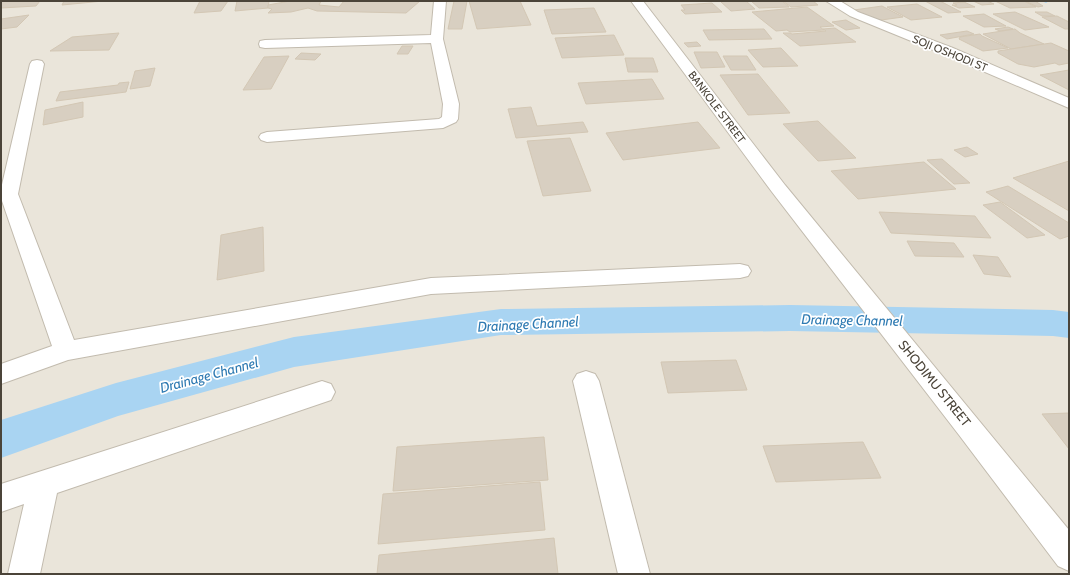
<svg xmlns="http://www.w3.org/2000/svg" width="1070" height="575" viewBox="0 0 1070 575" font-family="Cabin,sans-serif">
<style>
.residential{fill:#eae5da}
.lines{fill:none;stroke-linecap:round;stroke-linejoin:round}
.stream{fill:#a9d4f2;fill-rule:evenodd}
.canal{fill:#a9d4f2;fill-rule:evenodd}
.building{fill:#d8cfc1;stroke:#d3c7b4}
.street-casing{stroke:#c2bbae;stroke-width:2}
.street{fill:#fff;fill-rule:evenodd}
.labels{text-anchor:middle;dominant-baseline:central;stroke-width:3.5;stroke-linejoin:round;paint-order:stroke}
.far-street-label{font-size:11px;fill:#4b4439;stroke:#fff}
.street-label{font-size:13px;fill:#4b4439;stroke:#fff}
.water-label{font-size:14px;font-style:italic;fill:#2e7ab2;stroke:#fff}
</style>
<rect width="100%" height="100%" fill="#f6f3ec"/>
<rect class="residential" x="1" y="1" width="1068" height="573"/>
<g class="lines">
<polygon class="stream" points="1042,1 1049,1 1046,3"/>
<polygon class="canal" points="790,305 1053,310 1069,312 1069,338 1053,336 790,331 501,335 294,367 118,416 1,458 1,420 116,383 294,337 501,309"/>
</g>
<g class="building">
<polygon points="1,1 40,1 36,6 1,8"/>
<polygon points="64,1 103,1 62,5"/>
<polygon points="200,1 228,1 221,11 194,13"/>
<polygon points="237,1 269,1 268,8 235,11"/>
<polygon points="290,1 321,1 319,5 339,7 344,1 420,1 406,13 317,11 308,8 291,12 268,13 272,9 268,8 268,5"/>
<polygon points="454,1 467,1 462,29 448,29"/>
<polygon points="469,1 520,1 531,25 477,29"/>
<polygon points="724,1 746,1 755,9 731,11 721,2"/>
<polygon points="751,1 782,1 789,7 759,8"/>
<polygon points="783,1 813,1 818,5 791,7"/>
<polygon points="925,1 940,1 961,12 948,13"/>
<polygon points="973,1 987,1 994,4 982,5"/>
<polygon points="995,1 1024,1 1036,7 1010,8"/>
<polygon points="1025,1 1035,1 1043,6 1038,7"/>
<polygon points="964,2 975,7 959,8 952,5 957,5 953,3"/>
<polygon points="712,3 722,12 685,14 681,10 685,10 681,5"/>
<polygon points="917,4 942,17 911,20 887,7"/>
<polygon points="882,6 903,17 874,21 854,10"/>
<polygon points="807,7 834,26 820,27 824,30 790,32 787,30 776,31 752,12"/>
<polygon points="594,8 606,32 552,34 544,10"/>
<polygon points="1015,12 1022,15 1049,27 1025,30 993,14"/>
<polygon points="1035,12 1047,12 1055,16 1042,16"/>
<polygon points="984,14 1006,26 984,27 963,16"/>
<polygon points="29,15 17,27 1,29 1,19"/>
<polygon points="1057,16 1069,22 1069,29 1065,29 1042,17"/>
<polygon points="846,20 860,28 846,30 832,22"/>
<polygon points="1008,27 1013,29 1000,31 995,29"/>
<polygon points="835,28 856,42 800,46 783,33 790,33 792,34 826,31 823,29"/>
<polygon points="764,29 772,39 709,40 703,30"/>
<polygon points="1015,29 1020,33 1044,44 1011,49 983,34"/>
<polygon points="967,31 974,34 947,39 940,35"/>
<polygon points="119,33 109,50 50,51 72,37"/>
<polygon points="980,34 982,36 1008,48 983,51 959,39 960,37"/>
<polygon points="614,35 624,55 562,58 555,38"/>
<polygon points="697,42 701,46 688,47 684,43"/>
<polygon points="1051,43 1069,51 1069,63 1059,65 1055,63 1034,67 1018,64 998,53 998,51"/>
<polygon points="402,46 413,46 408,54 397,54"/>
<polygon points="781,48 798,66 763,67 748,50"/>
<polygon points="694,52 717,52 725,67 701,68"/>
<polygon points="301,53 321,54 315,60 295,59"/>
<polygon points="289,56 271,89 243,90 264,57"/>
<polygon points="723,56 747,56 756,70 731,70"/>
<polygon points="625,58 653,58 658,72 628,72"/>
<polygon points="155,68 150,86 130,89 135,71"/>
<polygon points="1069,70 1069,90 1040,75"/>
<polygon points="758,74 790,113 748,115 720,75"/>
<polygon points="652,79 664,99 586,104 578,83"/>
<polygon points="129,82 126,92 56,101 60,92 118,85 119,83"/>
<polygon points="83,102 83,117 43,125 45,110"/>
<polygon points="531,107 537,126 583,122 588,132 516,138 508,109"/>
<polygon points="818,121 856,158 818,161 783,124"/>
<polygon points="698,122 720,148 623,160 606,133"/>
<polygon points="570,138 591,191 543,196 527,141"/>
<polygon points="967,147 978,154 965,157 954,150"/>
<polygon points="942,159 970,183 954,184 927,160"/>
<polygon points="1069,161 1069,211 1013,178"/>
<polygon points="924,162 956,189 858,199 831,171"/>
<polygon points="1008,186 1069,223 1069,236 1060,239 986,192"/>
<polygon points="1000,202 1045,235 1027,238 983,205"/>
<polygon points="879,212 975,216 991,238 891,233"/>
<polygon points="263,227 264,271 217,280 221,235"/>
<polygon points="907,241 954,243 964,257 915,256"/>
<polygon points="973,255 998,257 1011,277 984,274"/>
<polygon points="736,360 747,390 668,393 661,362"/>
<polygon points="1069,413 1069,449 1042,414"/>
<polygon points="544,437 548,480 393,491 397,447"/>
<polygon points="863,442 881,478 776,482 763,446"/>
<polygon points="540,482 545,530 378,544 383,494"/>
<polygon points="554,538 558,574 377,574 379,555"/>
</g>
<g class="lines">
<g class="street-casing">
<g id="street">
<polygon points="434,1 446,1 443,39 459,104 458,119 456,122 443,128 267,142 261,140 259,137 261,134 267,132 439,119 442,117 443,104 431,43 265,48 260,47 259,44 260,41 265,40 431,35"/>
<polygon points="631,1 643,1 785,185 1069,530 1069,571 1058,566 959,435 772,192"/>
<polygon points="826,1 840,1 858,12 953,48 1069,98 1069,108 943,54 850,16"/>
<polygon points="37,60 42,61 44,64 18,194 74,340 431,278 740,264 748,266 751,271 748,276 740,278 431,294 68,360 1,384 1,364 52,346 1,198 1,189 30,64 32,61"/>
<polygon points="586,371 595,374 599,381 650,574 618,574 573,381 577,374"/>
<polygon points="322,381 331,384 335,392 331,400 57,493 40,574 8,574 24,504 1,512 1,484"/>
</g>
</g>
<use href="#street" class="street"/>
</g>
<g class="labels">
<g class="far-street-label">
<text transform="translate(950 53) rotate(22)">SOJI OSHODI ST</text>
<text transform="translate(717 107) rotate(53)">BANKOLE STREET</text>
</g>
<g class="street-label">
<text transform="translate(935 383) rotate(51)">SHODIMU STREET</text>
</g>
<g class="water-label">
<text transform="translate(852 320) rotate(1)">Drainage Channel</text>
<text transform="translate(528 324) rotate(-3)">Drainage Channel</text>
<text transform="translate(209 375) rotate(-15)">Drainage Channel</text>
</g>
</g>
<rect width="1070" height="575" fill="none" stroke="#4b4439" stroke-width="4"/>
</svg>
